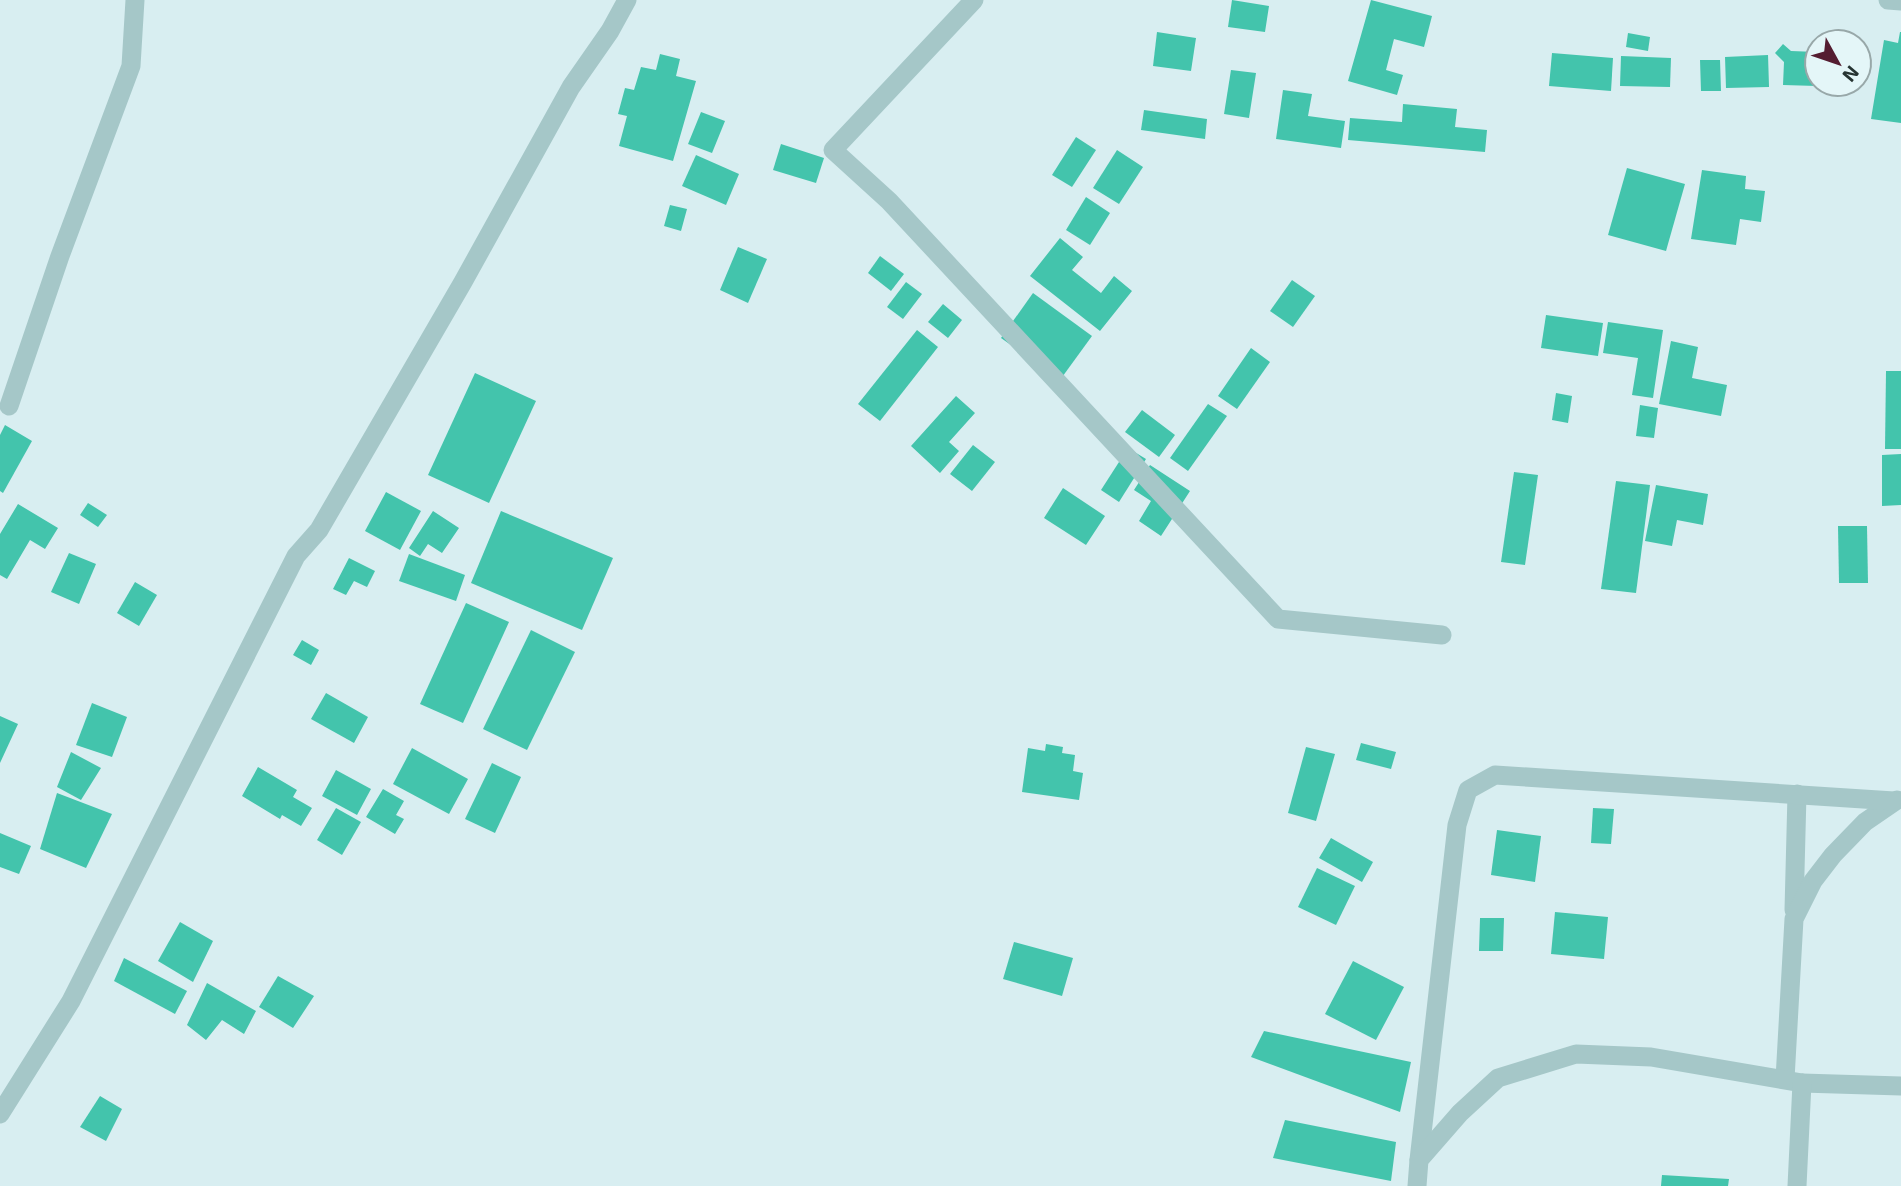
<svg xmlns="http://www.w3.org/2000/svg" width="1901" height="1186" viewBox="0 0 1901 1186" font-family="'Exo 2',sans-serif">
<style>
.building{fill:#43c4ac}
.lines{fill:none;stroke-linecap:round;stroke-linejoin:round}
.minor{stroke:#a5c7c8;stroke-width:19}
</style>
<rect width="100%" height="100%" fill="#d8eef1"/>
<g class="building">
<polygon points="1232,0 1269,6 1265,32 1228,27"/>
<polygon points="1371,0 1432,16 1424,47 1394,39 1386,70 1403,75 1397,95 1348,81"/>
<polygon points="1157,32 1196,38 1191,71 1153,66"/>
<polygon points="1900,32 1901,32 1901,123 1871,119 1884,40 1898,43"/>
<polygon points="1628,33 1650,37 1648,51 1626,47"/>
<polygon points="1783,44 1791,51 1817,52 1817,86 1783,85 1784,62 1775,53"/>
<polygon points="1552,53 1613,58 1611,91 1549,86"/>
<polygon points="660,54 680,59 676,76 696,81 673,161 619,146 627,116 618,114 625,88 634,90 641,67 656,70"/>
<polygon points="1768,55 1769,87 1726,88 1725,57"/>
<polygon points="1621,56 1671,58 1670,87 1620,86"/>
<polygon points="1700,60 1720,60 1721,91 1701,91"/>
<polygon points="1231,70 1256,73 1249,118 1224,114"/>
<polygon points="1283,90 1312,94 1308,116 1345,121 1341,148 1276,139"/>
<polygon points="1403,104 1457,109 1455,127 1487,130 1485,152 1348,140 1350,118 1402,122"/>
<polygon points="1144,110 1207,119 1205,139 1141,130"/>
<polygon points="701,112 725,121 712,153 688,144"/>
<polygon points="1076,137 1096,150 1072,187 1052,175"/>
<polygon points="781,144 824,158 816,183 773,170"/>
<polygon points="1117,150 1143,167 1119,204 1093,188"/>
<polygon points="696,155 739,174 726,205 682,186"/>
<polygon points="1627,168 1685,184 1666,251 1608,235"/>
<polygon points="1702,170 1746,176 1745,189 1765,191 1761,222 1740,219 1736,245 1691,239"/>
<polygon points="1086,197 1110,213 1090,245 1066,230"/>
<polygon points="670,205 687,209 681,231 664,226"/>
<polygon points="1060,238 1083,257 1072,270 1101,293 1114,276 1132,291 1100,331 1030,276"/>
<polygon points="738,247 767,259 748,303 720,290"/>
<polygon points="880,256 904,274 891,291 868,273"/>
<polygon points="1292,280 1315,296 1293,327 1270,311"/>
<polygon points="906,282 922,294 903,319 887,307"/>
<polygon points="1033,293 1092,336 1060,380 1001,338"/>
<polygon points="943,304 962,320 948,338 928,322"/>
<polygon points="1546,315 1603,323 1598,356 1541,348"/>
<polygon points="1608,322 1663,330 1653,398 1632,395 1638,358 1603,353"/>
<polygon points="917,330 938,347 880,421 858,404"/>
<polygon points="1671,341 1698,347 1692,378 1727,385 1721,416 1659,404"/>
<polygon points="1251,348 1270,362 1237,409 1218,396"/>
<polygon points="1886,371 1901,371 1901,449 1885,449"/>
<polygon points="475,373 536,401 489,503 428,475"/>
<polygon points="1556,393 1572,396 1568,423 1552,420"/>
<polygon points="956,396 975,413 949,442 959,451 940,473 911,446"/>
<polygon points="1208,404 1227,416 1188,471 1170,458"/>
<polygon points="1640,405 1658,408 1654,438 1636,436"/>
<polygon points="1142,410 1175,435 1159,457 1125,432"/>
<polygon points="5,425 32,441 3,493 0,491 0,435"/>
<polygon points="973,445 995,462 972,491 950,474"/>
<polygon points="1128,448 1146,459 1119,502 1101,490"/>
<polygon points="1901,454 1901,505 1882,506 1882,455"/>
<polygon points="1150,465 1190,491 1161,536 1139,521 1151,501 1134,490"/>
<polygon points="1514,472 1538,475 1525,565 1501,562"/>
<polygon points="1616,481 1650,485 1636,593 1601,589"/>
<polygon points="1656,485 1708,494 1703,525 1677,520 1672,546 1645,541"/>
<polygon points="1063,488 1105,516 1086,545 1044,518"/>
<polygon points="386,492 421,511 400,550 365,531"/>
<polygon points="88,503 107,515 98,527 80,515"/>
<polygon points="18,504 58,528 45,549 30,540 7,579 0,575 0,534"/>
<polygon points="433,511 459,528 442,553 428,544 420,556 409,548"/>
<polygon points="501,511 613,558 582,630 471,583"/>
<polygon points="1838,526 1867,526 1868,583 1839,583"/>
<polygon points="69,553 96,564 79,604 51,592"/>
<polygon points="409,554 465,575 456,601 399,581"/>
<polygon points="349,558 375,571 367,587 354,581 346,595 333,589"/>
<polygon points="135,582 157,595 139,626 117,613"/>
<polygon points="466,603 509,622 463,723 420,704"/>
<polygon points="531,630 575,652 527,750 483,729"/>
<polygon points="302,640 319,650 311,665 293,655"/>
<polygon points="326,693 368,717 354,743 311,719"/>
<polygon points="92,703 127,717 112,757 76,745"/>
<polygon points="0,716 18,724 0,763"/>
<polygon points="1361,743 1396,752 1391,769 1356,760"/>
<polygon points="1046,744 1063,747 1062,753 1075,755 1073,771 1083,773 1079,800 1022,792 1028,748 1045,751"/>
<polygon points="1306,747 1335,754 1316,821 1288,813"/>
<polygon points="412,748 468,779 449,814 393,784"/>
<polygon points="71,752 101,768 81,800 57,787"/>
<polygon points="492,763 521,777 495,833 465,819"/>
<polygon points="258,767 297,790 293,797 312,808 301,826 282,815 280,819 242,796"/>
<polygon points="336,770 371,789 357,815 322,796"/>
<polygon points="383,789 404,801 396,815 404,819 395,834 366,817"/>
<polygon points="57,793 112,814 86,868 40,849"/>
<polygon points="336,808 361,822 342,855 317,840"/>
<polygon points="1593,808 1614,809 1611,844 1591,843"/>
<polygon points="1497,830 1541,836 1535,882 1491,875"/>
<polygon points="0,833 31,846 19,874 0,867"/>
<polygon points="1331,838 1373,862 1362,882 1319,858"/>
<polygon points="1317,868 1355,886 1336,925 1298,907"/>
<polygon points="1555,912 1608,917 1604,959 1551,954"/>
<polygon points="1480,918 1504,918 1503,951 1479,951"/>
<polygon points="180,922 213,941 193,982 158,961"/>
<polygon points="1014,942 1073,958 1062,996 1003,979"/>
<polygon points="124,958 187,991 175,1014 114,981"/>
<polygon points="1353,961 1404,987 1376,1040 1325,1014"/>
<polygon points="278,976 314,996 293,1028 259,1007"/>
<polygon points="207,983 256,1011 244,1034 222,1020 206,1040 187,1025"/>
<polygon points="1264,1031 1411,1062 1400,1112 1251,1057"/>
<polygon points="100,1096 122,1109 106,1141 80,1127"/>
<polygon points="1285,1120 1396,1142 1391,1181 1273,1158"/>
<polygon points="1662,1175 1729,1179 1728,1186 1661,1186"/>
</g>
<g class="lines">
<g class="minor">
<polyline points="974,0 833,150 889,201 1278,619 1442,635"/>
<polyline points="1888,0 1901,1"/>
<polyline points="9,406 60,256 131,66 135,0"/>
<polyline points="1794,910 1797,794"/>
<polyline points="1785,1079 1794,919 1813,881 1833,855 1865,822 1897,800"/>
<polyline points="0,1114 71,1001 296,556 319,530 463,282 571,87 610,31 627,0"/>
<polyline points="1419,1160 1457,825 1468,790 1495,775 1894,801"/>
<polyline points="1417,1186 1419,1160 1460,1113 1498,1078 1576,1054 1651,1057 1802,1083 1901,1086"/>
<polyline points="1797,1186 1802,1083"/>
</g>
</g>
<g transform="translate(1838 63) rotate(130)"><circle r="33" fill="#e4f6f8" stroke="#98a8a9" stroke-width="2"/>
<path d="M0-5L12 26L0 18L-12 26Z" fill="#541d31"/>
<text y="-10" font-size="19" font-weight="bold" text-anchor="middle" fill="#263432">N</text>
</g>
</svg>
